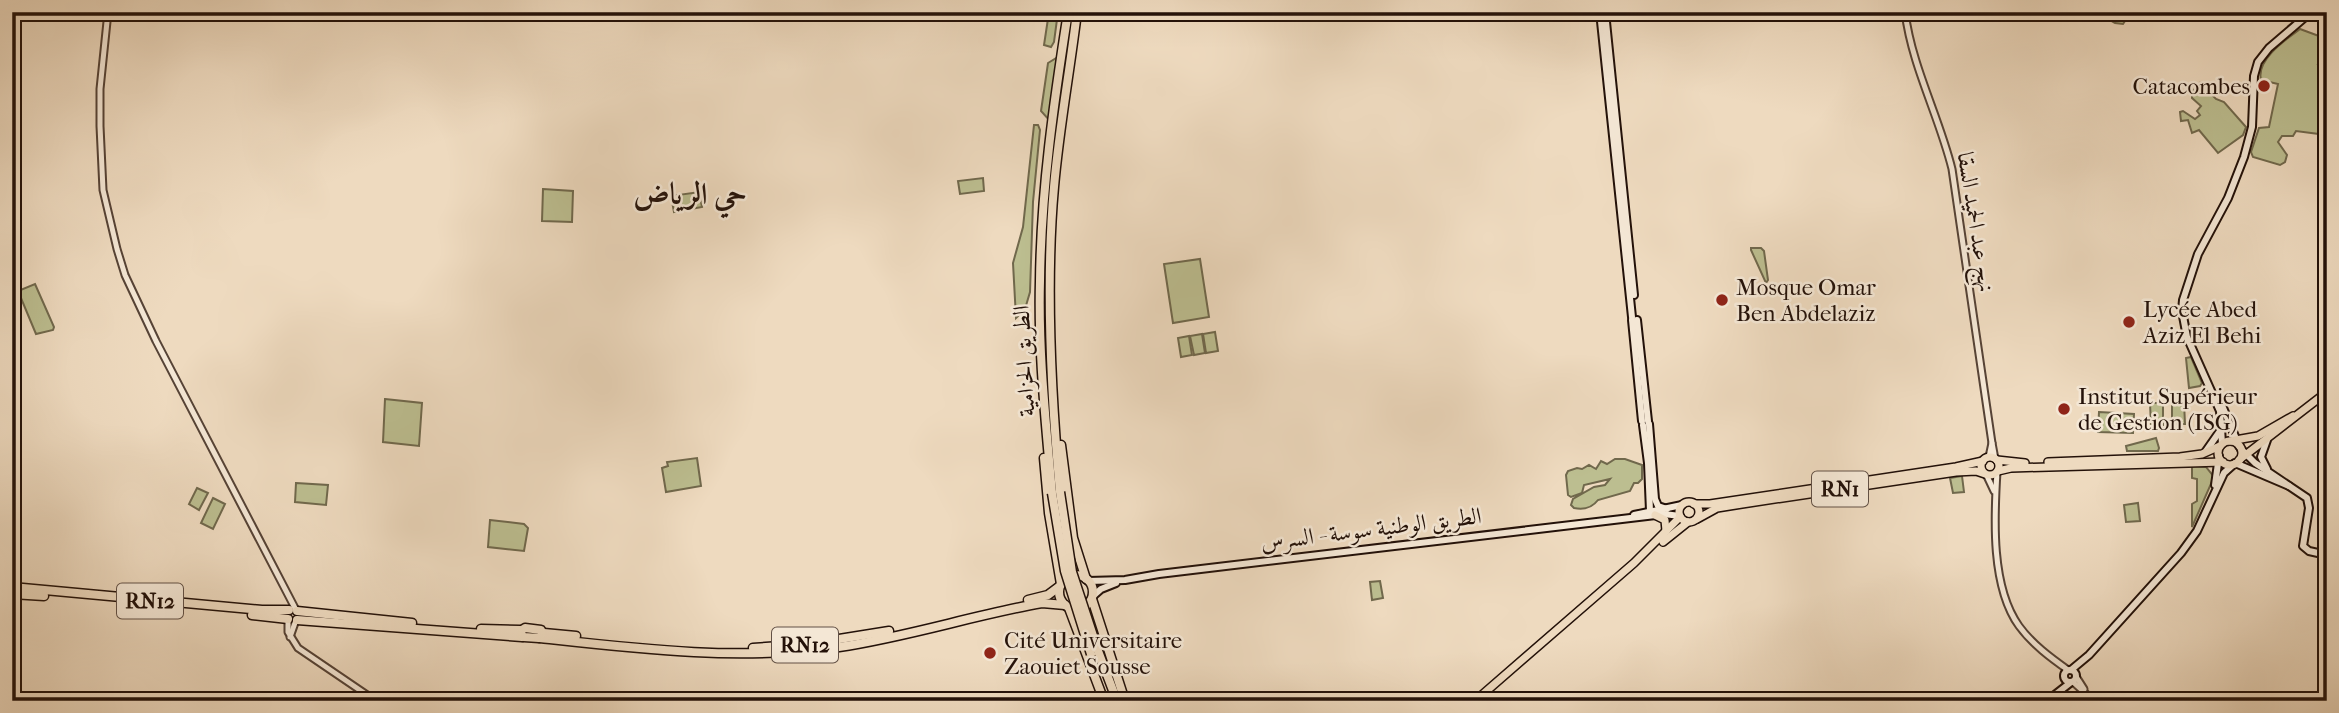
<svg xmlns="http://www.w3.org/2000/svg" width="2339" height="713" viewBox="0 0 2339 713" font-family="'IM FELL French Canon',Amiri,serif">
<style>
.green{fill:#bcbe90;stroke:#70684c;stroke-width:2}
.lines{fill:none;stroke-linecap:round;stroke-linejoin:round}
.tertiary-casing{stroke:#564336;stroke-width:9}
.secondary-casing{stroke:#231109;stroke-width:10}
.primary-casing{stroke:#231109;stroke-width:10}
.trunk-casing{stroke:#231109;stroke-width:11}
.tertiary{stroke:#f4e7d5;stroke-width:5}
.secondary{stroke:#f4e7d5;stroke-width:6}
.primary{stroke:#eedabf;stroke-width:7}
.trunk{stroke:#eedabf;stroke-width:8}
.trunk-bridge-casing{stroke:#231109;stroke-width:11;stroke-linecap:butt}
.trunk-bridge{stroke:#eedabf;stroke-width:8}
.poi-dot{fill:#8f2418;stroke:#f4e7d5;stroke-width:2.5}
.labels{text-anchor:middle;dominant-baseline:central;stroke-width:5;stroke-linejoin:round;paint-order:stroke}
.shield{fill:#f4e7d5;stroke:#625146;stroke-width:2}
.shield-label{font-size:21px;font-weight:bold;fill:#231109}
.poi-label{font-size:23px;fill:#231109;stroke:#f4e7d5;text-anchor:start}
.street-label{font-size:23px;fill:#231109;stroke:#f4e7d5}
.district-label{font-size:30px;font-weight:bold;fill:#231109;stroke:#f4e7d5}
</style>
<rect width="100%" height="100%" fill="#eedabf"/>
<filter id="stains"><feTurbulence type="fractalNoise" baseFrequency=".00286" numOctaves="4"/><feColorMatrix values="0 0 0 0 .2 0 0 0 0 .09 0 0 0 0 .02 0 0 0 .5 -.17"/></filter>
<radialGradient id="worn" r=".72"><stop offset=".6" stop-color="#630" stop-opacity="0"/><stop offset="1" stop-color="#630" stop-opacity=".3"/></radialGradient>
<g class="green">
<polygon points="1049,12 1058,12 1054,42 1051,47 1044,45"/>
<polygon points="1070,12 1074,12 1051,186 1050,414 1042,302 1047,185"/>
<polygon points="2096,12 2126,12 2127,18 2123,24 2115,23"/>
<path d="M2300,29L2327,39V45L2318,64L2327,66V135L2296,131L2293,136H2282L2278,142L2287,155L2285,162L2280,165L2253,157L2251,152L2259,128L2269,127L2278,84L2261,80C2256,60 2285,40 2300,29Z"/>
<polygon points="1058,57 1050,121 1041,111 1048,63"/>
<polygon points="2200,83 2216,99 2224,102 2246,127 2243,135 2218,153 2199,130 2192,133 2188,120 2181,121 2180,112 2183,111 2195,119 2200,115 2197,111 2201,106 2192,98 2192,92"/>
<polygon points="1034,125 1038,125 1040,130 1033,202 1030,292 1025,309 1016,318 1013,263 1023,227"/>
<polygon points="983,178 984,191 960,194 958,181"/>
<polygon points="543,189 573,191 572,222 542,221"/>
<polygon points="699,192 702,207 674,212 671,196"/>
<polygon points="1761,248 1764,251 1768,280 1766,283 1751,250 1751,248"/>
<polygon points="1200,259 1209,317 1173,323 1164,264"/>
<polygon points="35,284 54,327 53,330 36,334 18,291"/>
<polygon points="1215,332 1218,351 1206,353 1203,334"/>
<polygon points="1202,334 1205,353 1194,355 1190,336"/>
<polygon points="1189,336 1192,355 1181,357 1178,338"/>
<polygon points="2191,357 2202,383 2200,386 2189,388 2186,358"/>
<polygon points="385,399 422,403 419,446 383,442"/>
<polygon points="2172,402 2184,402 2185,424 2172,424"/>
<polygon points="2150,403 2163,403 2163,425 2151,425"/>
<polygon points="2099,412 2134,414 2133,433 2098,432"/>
<polygon points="2156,438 2159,448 2158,451 2127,451 2126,446"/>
<polygon points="697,458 701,486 666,492 662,468 668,466 667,462"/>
<path d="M1615,459H1625L1642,465V479L1638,483H1634L1630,491L1598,500C1592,508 1584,510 1574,508L1571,505L1573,499L1594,487L1605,485L1610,479L1584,485L1582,493L1571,497L1568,495L1566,475L1568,471L1577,468L1582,469L1589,465L1596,469L1601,461L1607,464Z"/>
<polygon points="2192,466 2206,467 2214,477 2192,527 2192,504 2197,501 2197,479 2192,478"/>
<polygon points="1962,476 1964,492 1953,493 1950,478"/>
<polygon points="296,483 328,485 326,505 295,502"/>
<polygon points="197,488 208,493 199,510 189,504"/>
<polygon points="213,498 225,504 213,529 201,523"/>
<polygon points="2138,503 2140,521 2126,522 2124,505"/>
<polygon points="490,520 524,524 528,528 524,551 488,547"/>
<polygon points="1380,581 1383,598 1372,600 1370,582"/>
</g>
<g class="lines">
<g class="tertiary-casing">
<g id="tertiary">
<polyline points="108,12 100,89 100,126 103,190 117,249 125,275 156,341 296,610"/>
<path d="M1905,12C1912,67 1939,116 1952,169L1992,443"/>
<polyline points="1989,457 1992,443 1995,459"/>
<path d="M1997,472C1994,519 1991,587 2019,626C2032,644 2051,658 2068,670"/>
<polyline points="1986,474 1994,491"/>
<polyline points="288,619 288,632 298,648 376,701"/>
<polyline points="290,637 296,620"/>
<polyline points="2077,678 2084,689"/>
<polyline points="2073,682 2094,701"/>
</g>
</g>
<g class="secondary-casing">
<g id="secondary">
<polyline points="1600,12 1632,317"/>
<polyline points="1605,12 1634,295"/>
<polyline points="1632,320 1642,421"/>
<polyline points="1637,320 1648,421"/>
<polyline points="2221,403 2239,446"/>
<polyline points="1649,424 1655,499 1658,506 1667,509"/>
<polyline points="1643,425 1648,463 1650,511 1655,515"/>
<polyline points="2267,440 2261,457 2267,469"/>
<polyline points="2222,444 2220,411 2187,337 2182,311 2183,300 2198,254 2228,198 2244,157 2252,127 2254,76 2258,62 2269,48 2311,12"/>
<polyline points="2241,449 2255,463 2307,498 2309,508 2303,546 2309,551 2327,555"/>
<polyline points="2206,451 2220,431"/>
<polyline points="2235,463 2289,486"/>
<polyline points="2215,485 2219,456"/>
<polyline points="1634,515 1682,505"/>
<polyline points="1088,581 1125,580 1159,574 1622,519 1664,514 1680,516"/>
<polyline points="1093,596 1101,589 1116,583"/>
<circle cx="2070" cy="676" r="6"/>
<polyline points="2071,670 2089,655 2181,553 2197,531 2224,473 2234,464"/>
<polyline points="2047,701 2070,683"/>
</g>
</g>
<g class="primary-casing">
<g id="primary">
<polyline points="2230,441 2258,436 2293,416"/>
<circle cx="2230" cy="453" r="12"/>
<circle cx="1990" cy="466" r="9"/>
<polyline points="1997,460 2025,463"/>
<polyline points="2239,460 2327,392"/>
<polyline points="2048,462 2180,457 2202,454 2220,446"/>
<polyline points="1998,471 2011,468 2223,462"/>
<circle cx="1689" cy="512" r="10"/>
<polyline points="1694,504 1710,504 1956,467 1983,461"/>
<polyline points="1655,515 1665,520 1666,531"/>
<polyline points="1697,519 1717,508 1742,504 1956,472 1976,471 1985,474"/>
<polyline points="1663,542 1688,522"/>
<polyline points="1475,701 1634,563 1680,517"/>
</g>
</g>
<g class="trunk-casing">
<g id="trunk">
<polyline points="1061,445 1073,538 1086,579"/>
<polyline points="1044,458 1049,513 1061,584"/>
<path d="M1060,492C1051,394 1045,286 1054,187C1059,129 1070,70 1077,12"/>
<path d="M1052,493C1046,423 1038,352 1040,281C1041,191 1054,101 1068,12"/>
<circle cx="1076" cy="592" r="17"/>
<polyline points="12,587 262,610 289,610"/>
<polyline points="12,594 44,596"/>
<polyline points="1092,599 1125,701"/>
<polyline points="1028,600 1048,595 1060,586"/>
<polyline points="1069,608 1104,701"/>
<polyline points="297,611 412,623"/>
<polyline points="252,615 288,619"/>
<polyline points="297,620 522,637"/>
<polygon points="525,628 541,630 543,635 539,638 524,637 519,632"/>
<polyline points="481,629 520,630"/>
<polyline points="544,633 576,636"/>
<path d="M540,638C639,649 739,661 839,647C907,637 974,615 1042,603L1065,605"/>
<polyline points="753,648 808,644 889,631"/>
<polyline points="1098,651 1117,701"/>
</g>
</g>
<use href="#tertiary" class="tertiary"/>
<use href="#secondary" class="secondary"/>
<use href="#primary" class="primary"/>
<use href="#trunk" class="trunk"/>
<g class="trunk-bridge-casing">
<g id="trunk-bridge">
<polyline points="1060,492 1072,572 1098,651"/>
<polyline points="1052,493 1065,571 1091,654"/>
</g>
</g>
<use href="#trunk-bridge" class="trunk-bridge"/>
</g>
<g class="poi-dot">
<circle cx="2264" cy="86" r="7"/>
<circle cx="1722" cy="300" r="7"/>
<circle cx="2129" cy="322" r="7"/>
<circle cx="2064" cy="409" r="7"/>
<circle cx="990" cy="653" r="7"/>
</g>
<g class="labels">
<g class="shield">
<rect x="1812" y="471.5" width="56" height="35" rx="5"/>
<rect x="117" y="583.5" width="66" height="35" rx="5"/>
<rect x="772" y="627.5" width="66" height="35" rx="5"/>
</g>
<g class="shield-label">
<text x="1840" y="489">RN1</text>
<text x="150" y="601">RN12</text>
<text x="805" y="645">RN12</text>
</g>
<g class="poi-label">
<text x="2250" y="86" text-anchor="end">Catacombes</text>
<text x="1736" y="287">Mosque Omar<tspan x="1736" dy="26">Ben Abdelaziz</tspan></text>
<text x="2143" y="309">Lycée Abed<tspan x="2143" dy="26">Aziz El Behi</tspan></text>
<text x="2078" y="396">Institut Supérieur<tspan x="2078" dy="26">de Gestion (ISG)</tspan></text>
<text x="1004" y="640">Cité Universitaire<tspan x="1004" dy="26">Zaouiet Sousse</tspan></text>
</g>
<g class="street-label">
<text transform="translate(1976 222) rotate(81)">نهج عبد الحميد السقا</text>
<text transform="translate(1024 361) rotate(-93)">الطريق الحزامية</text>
<text transform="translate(1371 529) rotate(-7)">الطريق الوطنية سوسة - السرس</text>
</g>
<g class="district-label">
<text x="690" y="194">حي الرياض</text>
</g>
</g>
<rect width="2339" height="713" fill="none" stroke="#eedabf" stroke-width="42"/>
<rect x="14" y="14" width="2311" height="685" fill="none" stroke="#231109" stroke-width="3.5"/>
<rect x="21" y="21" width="2297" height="671" fill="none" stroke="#231109" stroke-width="2"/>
<rect width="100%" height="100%" filter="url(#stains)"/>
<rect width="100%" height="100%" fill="url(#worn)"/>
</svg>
